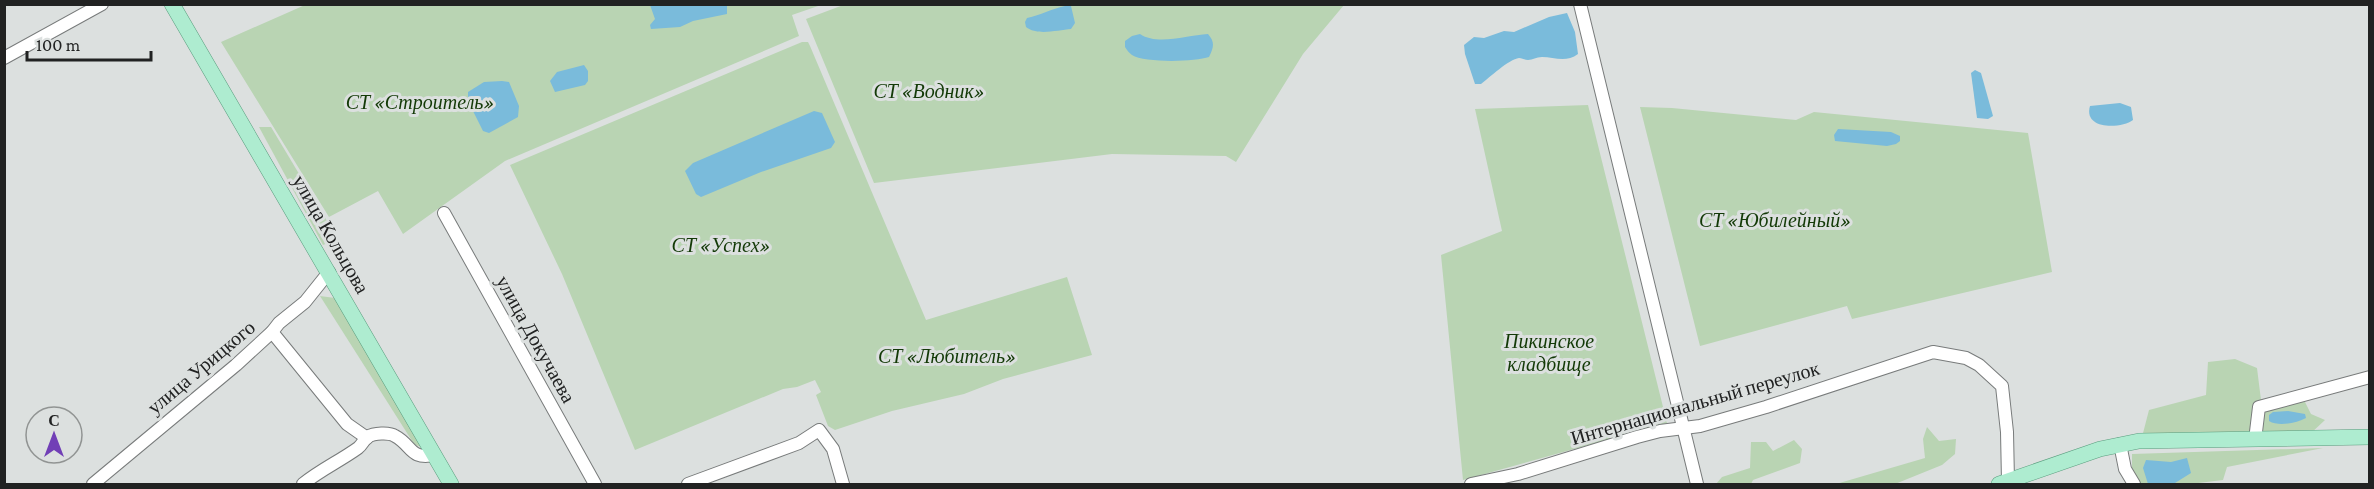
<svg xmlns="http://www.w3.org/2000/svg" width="2374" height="489" viewBox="0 0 2374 489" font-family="'Crimson Pro',serif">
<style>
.green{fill:#b9d4b3}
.water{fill:#7abbdb}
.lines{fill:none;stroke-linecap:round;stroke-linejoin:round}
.minor-casing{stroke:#787b7b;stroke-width:14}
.major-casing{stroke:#5a9d7e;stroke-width:16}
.minor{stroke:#fff;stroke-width:12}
.major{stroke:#aeecd0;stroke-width:15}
.labels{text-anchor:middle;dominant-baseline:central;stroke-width:6;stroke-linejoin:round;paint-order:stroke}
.park-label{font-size:20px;font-style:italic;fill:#133a07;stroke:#dce0df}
.street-label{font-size:20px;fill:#212222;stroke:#dce0df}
</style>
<rect width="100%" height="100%" fill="#dce0df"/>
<g class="green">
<polygon points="846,4 1344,5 1303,54 1236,162 1226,156 1112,154 874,183 806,19"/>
<polygon points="305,5 821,5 792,15 799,36 505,161 403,234 378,191 329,217 221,42"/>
<polygon points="802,42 808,42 810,46 926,320 1067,277 1092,355 1003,379 964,394 892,411 835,430 828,426 816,395 821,392 815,380 797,387 783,389 635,450 562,274 510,165"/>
<polygon points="1588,105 1667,423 1463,480 1441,255 1502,231 1475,109"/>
<polygon points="1640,107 1672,108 1796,120 1814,112 2028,133 2052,272 1852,319 1847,306 1700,346"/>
<polygon points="259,127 271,127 338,239 323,245"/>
<polygon points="320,296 335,298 425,449 414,444"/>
<polygon points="2235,359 2257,368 2261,400 2254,409 2252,437 2142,437 2149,410 2206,395 2208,362"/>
<polygon points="2304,400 2311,414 2325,420 2309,435 2261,437 2264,412"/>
<polygon points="1927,427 1939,441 1956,439 1955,454 1942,465 1895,484 1836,484 1925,458 1923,439"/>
<polygon points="1794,440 1802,449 1800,463 1753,480 1751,484 1716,484 1722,477 1750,468 1751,442 1766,442 1773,451"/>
<polygon points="2323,448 2227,467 2223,480 2190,484 2138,484 2132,475 2132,454"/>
</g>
<g class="water">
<polygon points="650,5 727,5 727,14 693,21 680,27 651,29 650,25 655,19"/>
<path d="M1065,6H1071L1075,23L1071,29C1058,30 1037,36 1026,27L1025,22L1027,18C1041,15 1051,9 1065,6Z"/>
<path d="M1567,13L1575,32L1578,54C1566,63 1554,57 1542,57C1536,57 1533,60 1528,60C1525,60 1522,58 1519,58C1509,59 1489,78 1481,84H1475L1465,54L1464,45L1474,37L1484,38L1504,31L1514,32L1549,17Z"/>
<path d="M1140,34C1158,46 1187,35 1208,34C1215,42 1214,47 1209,57C1195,62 1144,63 1132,55C1129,53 1127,50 1125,47V41L1132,36Z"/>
<polygon points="584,65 588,71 588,81 585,85 555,92 550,81 557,72"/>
<polygon points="1975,70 1981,73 1993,116 1988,119 1977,118 1971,73"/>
<polygon points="502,81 509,82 519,106 518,117 489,133 483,131 468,101 468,92 484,82"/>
<path d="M2120,103L2131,107L2133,120C2121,129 2083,130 2090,106Z"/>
<polygon points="814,111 822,113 835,142 831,148 761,172 701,197 696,194 685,171 693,163"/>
<polygon points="1838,129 1891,132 1900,136 1900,141 1896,144 1887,146 1835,141 1834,135"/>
<path d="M2288,411L2305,414L2306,418C2296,423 2279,427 2269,421V415L2273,412Z"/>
<polygon points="2187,458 2191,473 2175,483 2148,484 2143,468 2146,460 2171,462"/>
</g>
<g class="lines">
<g class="minor-casing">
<g id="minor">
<polyline points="1580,4 1697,484"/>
<polyline points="4,58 102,4"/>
<polyline points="444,213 595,484"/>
<polyline points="272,332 347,424 367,438"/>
<polyline points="2255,440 2259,407 2370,377"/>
<polyline points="2120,444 2125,469 2134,484"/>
<polyline points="93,484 236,365 272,332 279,323 305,302 329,272"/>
<path d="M303,484C320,470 340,461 358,448C362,445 364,440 367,437C374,433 389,432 395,436C412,445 410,460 434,455"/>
<polyline points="688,484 799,443 819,430 833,449 843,484"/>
<polyline points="1471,484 1518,474 1637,437 1660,431 1700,426 1766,407 1933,352 1966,358 1979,365 2002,386 2007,432 2008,481"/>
</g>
</g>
<g class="major-casing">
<g id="major">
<polyline points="172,4 451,484"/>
<polyline points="1999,484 2100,449 2139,441 2370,437"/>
</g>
</g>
<use href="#minor" class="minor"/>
<use href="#major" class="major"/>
</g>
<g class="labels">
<g class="park-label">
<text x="929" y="91">СТ «Водник»</text>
<text x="420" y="102">СТ «Строитель»</text>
<text x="1775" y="220">СТ «Юбилейный»</text>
<text x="721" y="245">СТ «Успех»</text>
<text x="1549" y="341">Пикинское<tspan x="1549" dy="23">кладбище</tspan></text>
<text x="947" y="356">СТ «Любитель»</text>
</g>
<g class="street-label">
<text transform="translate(331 234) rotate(60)">улица Кольцова</text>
<text transform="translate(536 339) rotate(61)">улица Докучаева</text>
<text transform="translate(201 367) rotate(-40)">улица Урицкого</text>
<text transform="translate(1695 403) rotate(-16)">Интернациональный переулок</text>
</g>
</g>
<rect width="2374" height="489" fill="none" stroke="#212222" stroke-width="12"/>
<g transform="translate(54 435)"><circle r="28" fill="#dce0df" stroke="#919493" stroke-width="1.5"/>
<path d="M0-4.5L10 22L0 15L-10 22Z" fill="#713fb6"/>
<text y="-9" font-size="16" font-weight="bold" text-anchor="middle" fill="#212222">С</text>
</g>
<path d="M27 51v9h124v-9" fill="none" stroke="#212222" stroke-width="3"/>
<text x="36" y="51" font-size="18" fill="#212222" stroke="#dce0df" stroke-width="4.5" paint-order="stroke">100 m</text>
</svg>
